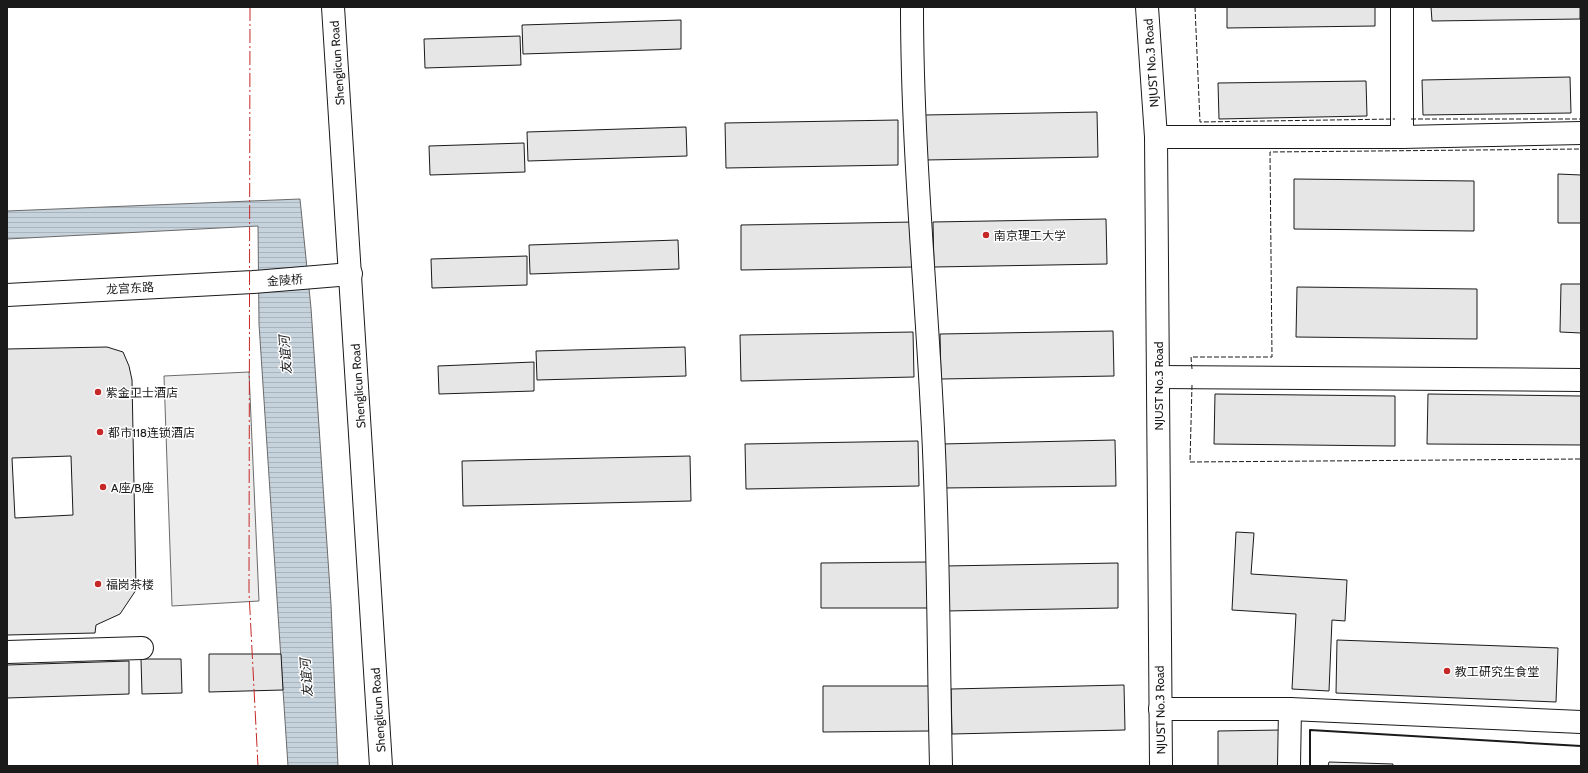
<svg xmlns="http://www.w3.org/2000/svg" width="1588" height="773" viewBox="0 0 1588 773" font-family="Cabin,'Noto Sans SC',sans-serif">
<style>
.parking{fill:#ededed;stroke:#6a6a6a}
.water{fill:url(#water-rules);stroke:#6a6a6a}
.building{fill:#e6e6e6;stroke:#1a1a1a;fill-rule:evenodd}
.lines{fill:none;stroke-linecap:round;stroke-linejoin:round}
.minor-casing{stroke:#1a1a1a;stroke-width:24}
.minor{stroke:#fff;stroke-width:22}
.fence{stroke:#1a1a1a;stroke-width:1;stroke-dasharray:5 2;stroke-linecap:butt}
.wall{stroke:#1a1a1a;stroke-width:2}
.power{stroke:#c62828;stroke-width:1;stroke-dasharray:14 3 2 3;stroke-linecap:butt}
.poi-dot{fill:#c62828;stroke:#fff;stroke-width:1.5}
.labels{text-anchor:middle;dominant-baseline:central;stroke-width:3;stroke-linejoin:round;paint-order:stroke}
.street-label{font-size:12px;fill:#1a1a1a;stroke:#fff}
.poi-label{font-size:12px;fill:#1a1a1a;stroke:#fff;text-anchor:start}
.water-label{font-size:13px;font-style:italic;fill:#1a1a1a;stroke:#fff}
</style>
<defs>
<pattern id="water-rules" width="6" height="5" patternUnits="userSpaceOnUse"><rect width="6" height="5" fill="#c6d2dc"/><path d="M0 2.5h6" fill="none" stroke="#aab4bc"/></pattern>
</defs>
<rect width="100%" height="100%" fill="#fff"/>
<polygon class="parking" points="249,372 259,601 172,606 164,376"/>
<polygon class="water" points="300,199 311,308 331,604 338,766 288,766 259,324 258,226 7,239 7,211"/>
<g class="building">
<polygon points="1227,7 1375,7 1375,26 1227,28"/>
<polygon points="1431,7 1580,7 1580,19 1432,21"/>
<polygon points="681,20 681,49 523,54 522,25"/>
<polygon points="520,36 521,65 425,68 424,39"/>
<polygon points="1570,77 1571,113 1423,115 1422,80"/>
<polygon points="1366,81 1367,116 1219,119 1218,83"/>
<polygon points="1097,112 1098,157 925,160 924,115"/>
<polygon points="898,120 898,165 726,168 725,123"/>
<polygon points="686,127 687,156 528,161 527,132"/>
<polygon points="524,143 525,172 430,175 429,146"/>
<polygon points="1558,174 1581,175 1581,223 1558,223"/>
<polygon points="1294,179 1474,181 1474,231 1294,229"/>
<polygon points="1106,219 1107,264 934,267 933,222"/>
<polygon points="914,222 914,267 741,270 741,225"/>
<polygon points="678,240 679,269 530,274 529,245"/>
<polygon points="527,256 527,285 432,288 431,259"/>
<polygon points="1561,284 1581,284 1581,333 1560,332"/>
<polygon points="1297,287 1477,289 1477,339 1296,337"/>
<polygon points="1113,331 1114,376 941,379 940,334"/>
<polygon points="913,332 914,377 741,381 740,335"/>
<path d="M107,347L123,352L129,366L132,380L136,590L120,614L96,625L95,633L7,635V349ZM71,456L73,515L15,518L12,458Z"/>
<polygon points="685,347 686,376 537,380 536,351"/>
<polygon points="534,362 534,391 439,394 438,366"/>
<polygon points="1215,394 1395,396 1395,446 1214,444"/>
<polygon points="1428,394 1581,396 1581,445 1427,444"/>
<polygon points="1115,440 1116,486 943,488 942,444"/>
<polygon points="918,441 919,486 746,489 745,444"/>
<polygon points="690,456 691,501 463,506 462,461"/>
<polygon points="1236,532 1254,533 1251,574 1347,580 1345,621 1332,620 1329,691 1292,689 1296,614 1232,610"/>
<polygon points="927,562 928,608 821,608 821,563"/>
<polygon points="1118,563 1118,608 945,611 945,566"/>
<polygon points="1337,640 1558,648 1556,702 1336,693"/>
<polygon points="209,654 281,654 283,690 209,692"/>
<polygon points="141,659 181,659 182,693 142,694"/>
<polygon points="129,661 129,694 7,698 7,665"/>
<polygon points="1124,685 1125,730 952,734 951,689"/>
<polygon points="823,686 929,686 929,731 823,732"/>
<polygon points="1281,730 1282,766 1218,766 1218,731"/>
<polygon points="1329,762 1393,764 1393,766 1328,766"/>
</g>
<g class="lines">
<g class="minor-casing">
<g id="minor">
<polyline points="333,7 381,766"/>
<path d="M912,7C912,142 925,276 932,411C939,529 938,648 941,766"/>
<polyline points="1147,7 1156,137 1161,766"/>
<polyline points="1156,137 1402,137 1581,133"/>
<polyline points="1402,137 1402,7"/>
<polyline points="7,295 253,282 351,274"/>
<polyline points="1158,377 1581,380"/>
<polyline points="7,652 142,648"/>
<polyline points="1160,709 1290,709 1581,722"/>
<polyline points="1289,766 1290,709"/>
</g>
</g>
<use href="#minor" class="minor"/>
<g class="fence">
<polyline points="1195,7 1200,122 1395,119"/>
<polyline points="1411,119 1581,119"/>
<polyline points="1192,369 1191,357 1272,357 1270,152 1581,149"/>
<polyline points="1192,385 1190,462 1581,459"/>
</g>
<polyline class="wall" points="1310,766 1310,730 1581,746"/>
<polyline class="power" points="250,7 249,592 258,766"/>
</g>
<g class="poi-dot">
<circle cx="986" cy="235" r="4"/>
<circle cx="98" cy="392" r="4"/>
<circle cx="100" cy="432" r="4"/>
<circle cx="103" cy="487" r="4"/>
<circle cx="98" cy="584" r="4"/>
<circle cx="1447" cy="671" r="4"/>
</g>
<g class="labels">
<g class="street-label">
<text transform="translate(337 63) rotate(-94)">Shenglicun Road</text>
<text transform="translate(1151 63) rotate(-94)">NJUST No.3 Road</text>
<text transform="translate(285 280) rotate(-4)">金陵桥</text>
<text transform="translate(130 288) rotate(-3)">龙宫东路</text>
<text transform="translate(358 386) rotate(-94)">Shenglicun Road</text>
<text transform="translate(1158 386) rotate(-90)">NJUST No.3 Road</text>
<text transform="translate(378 710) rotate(-94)">Shenglicun Road</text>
<text transform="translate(1160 710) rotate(-91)">NJUST No.3 Road</text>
</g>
<g class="poi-label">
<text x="994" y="235">南京理工大学</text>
<text x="106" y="392">紫金卫士酒店</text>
<text x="108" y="432">都市118连锁酒店</text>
<text x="111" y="487">A座/B座</text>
<text x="106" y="584">福岗茶楼</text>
<text x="1455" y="671">教工研究生食堂</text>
</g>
<g class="water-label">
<text transform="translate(285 355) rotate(-94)">友谊河</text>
<text transform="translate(306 678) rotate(-94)">友谊河</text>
</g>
</g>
<rect width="1588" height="773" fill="none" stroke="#1a1a1a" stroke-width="16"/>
</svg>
